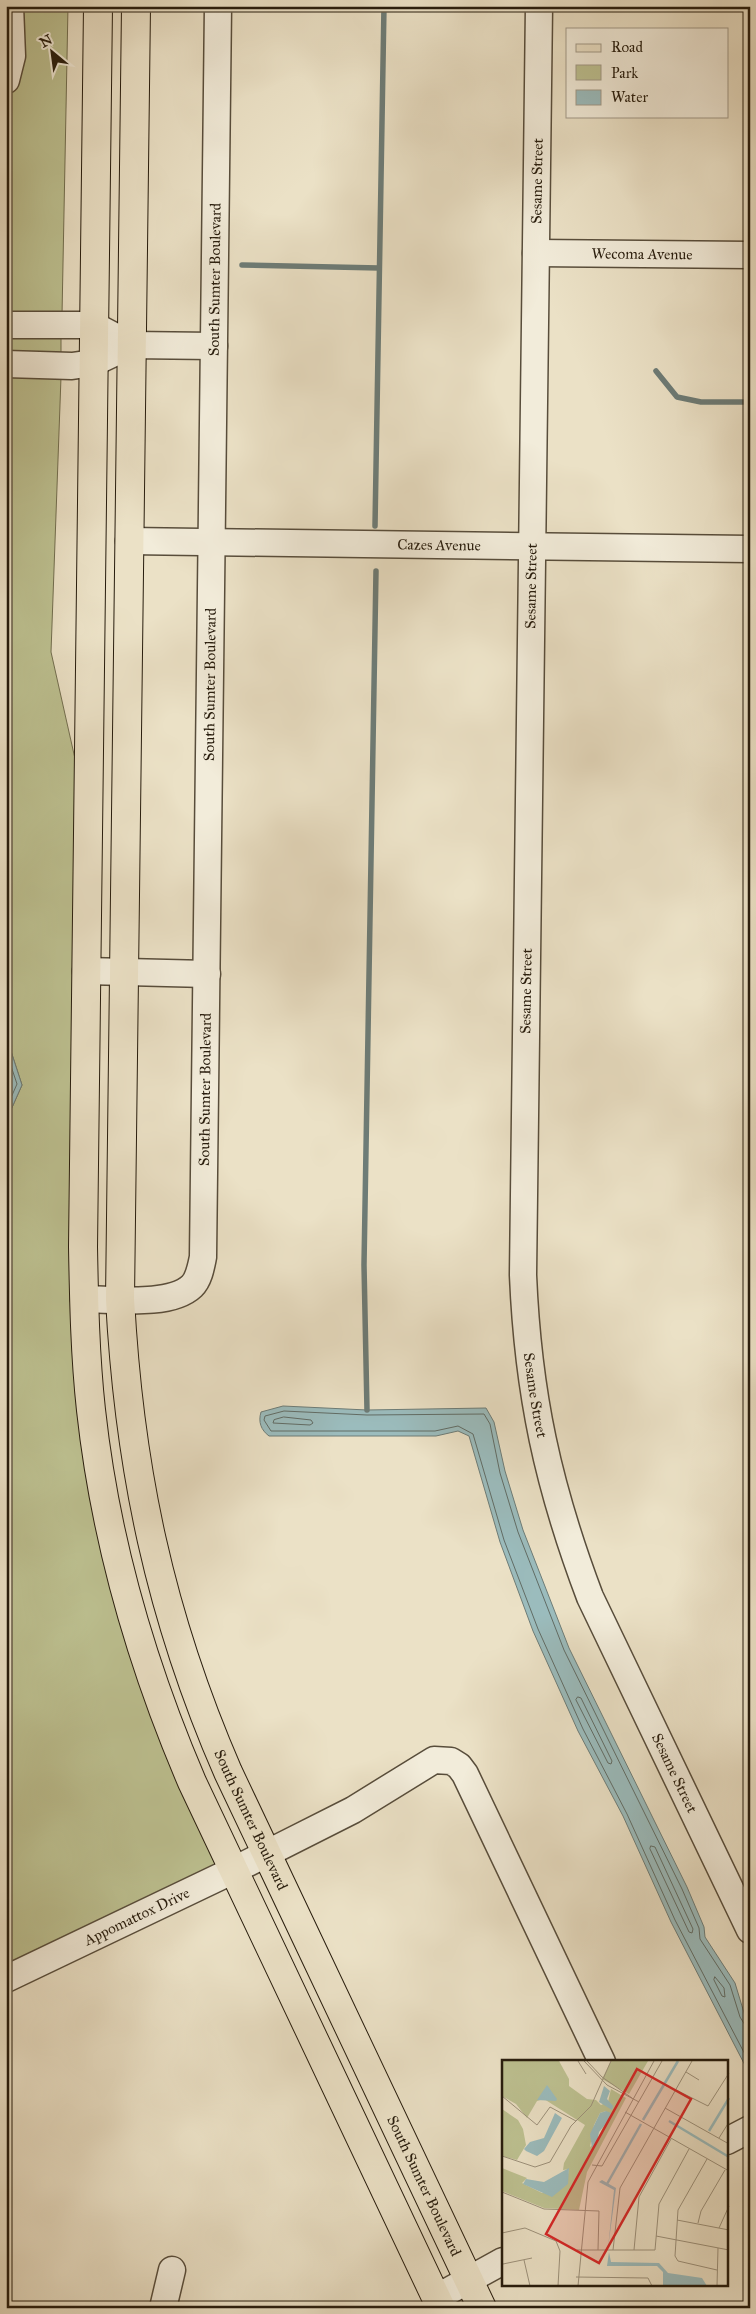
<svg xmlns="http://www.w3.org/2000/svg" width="756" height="2314" viewBox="0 0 756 2314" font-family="'IM FELL Great Primer',serif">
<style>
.green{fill:#bdc191;stroke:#726e4f}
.water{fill:#9bbcbd;stroke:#6d7c77}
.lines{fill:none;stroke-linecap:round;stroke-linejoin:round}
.shore{stroke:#616c65;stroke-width:1}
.stream{stroke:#6d7c77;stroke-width:5.5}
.minor-casing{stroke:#584d3b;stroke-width:29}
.major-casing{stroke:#271c0d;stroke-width:30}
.minor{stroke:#f2ecda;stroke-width:26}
.major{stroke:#ebe1c6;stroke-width:28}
.labels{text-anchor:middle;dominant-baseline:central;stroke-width:4;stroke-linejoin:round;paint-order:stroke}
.street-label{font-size:15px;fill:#271c0d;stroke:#f2ecda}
.inset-river{fill:none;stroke:#9bbcbd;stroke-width:2.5}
.inset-road{fill:none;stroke:#9d927c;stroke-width:1}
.view{fill:#d62828;fill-opacity:0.15;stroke:#d62828;stroke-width:2.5}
.inset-edge{fill:none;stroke:#271c0d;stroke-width:2.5}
</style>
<rect width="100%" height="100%" fill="#ebe1c6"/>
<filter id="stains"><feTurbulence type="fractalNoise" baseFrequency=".004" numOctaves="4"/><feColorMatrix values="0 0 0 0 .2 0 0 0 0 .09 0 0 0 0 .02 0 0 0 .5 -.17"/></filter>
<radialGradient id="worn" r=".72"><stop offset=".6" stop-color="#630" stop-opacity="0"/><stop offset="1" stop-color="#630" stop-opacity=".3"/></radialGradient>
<g class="green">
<polygon points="6,6 68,6 62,315 6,314"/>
<polygon points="6,335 61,336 61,355 6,354"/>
<polygon points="6,375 61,377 51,652 78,772 81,1411 221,1865 6,1967 6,1121 22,1085 6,1036"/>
</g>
<g class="water">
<polygon points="6,1036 22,1085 6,1121"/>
<path d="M283,1406L367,1410L486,1408L494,1422L505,1471L523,1530L569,1648L687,1887L704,1927L705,1937L735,1983L745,2016L750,2024V2075L671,1922L623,1816L578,1731L533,1631L500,1542L469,1436L458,1431L436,1436H269C261,1430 258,1422 261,1412Z"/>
</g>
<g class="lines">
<g class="shore">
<polyline points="6,1051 17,1084 6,1109"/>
<polygon points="284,1417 311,1420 313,1423 310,1425 273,1423 274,1420"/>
<polygon points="578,1697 581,1698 612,1761 611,1764 608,1763 576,1700"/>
<polygon points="651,1846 655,1847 693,1929 692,1933 689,1932 650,1849"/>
<polygon points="715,1977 724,1988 725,1997 722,1996 714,1980"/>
<polyline points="750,2026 745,2025 740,2017 730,1985 700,1939 699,1928 682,1889 564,1650 518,1532 500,1473 490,1424 484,1414 367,1415 284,1411 265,1416 264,1420 271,1431 435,1431 458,1426 473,1434 504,1540 538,1629 583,1729 627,1814 675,1920 750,2064"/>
</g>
<g class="stream">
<polyline points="242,265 379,268"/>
<polyline points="656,371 677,397 701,402 750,402"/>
<polyline points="375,526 384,6"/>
<polyline points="367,1410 364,1265 376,571"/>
</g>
<g class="minor-casing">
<g id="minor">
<path id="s1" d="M539,6L523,1275C528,1394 548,1486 590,1597L750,1930"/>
<polyline points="6,80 12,56 10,6"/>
<path id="s2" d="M536,253L750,255"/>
<polyline points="6,325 93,325 131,345"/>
<polyline points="6,364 72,366 93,363 131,345 214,346"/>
<path id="s3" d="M129,541L750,549"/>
<polyline points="86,971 207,974"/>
<path id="s4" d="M84,1299C113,1299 170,1307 192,1286C199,1279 201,1267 203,1257L218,6"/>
<path id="s5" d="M6,1979L234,1870L353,1810L434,1760L451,1761L459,1766L465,1774L602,2062"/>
<polyline points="727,2141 750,2129"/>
<polyline points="436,2298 503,2261"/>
<polyline points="163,2308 172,2270"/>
</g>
</g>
<g class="major-casing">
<g id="major">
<path d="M98,6L83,1247C84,1301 85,1355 91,1410C105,1538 141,1663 192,1782L441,2308"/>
<path id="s6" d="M136,6L120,1299C129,1468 160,1616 228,1772L482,2308"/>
</g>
</g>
<use href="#minor" class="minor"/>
<use href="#major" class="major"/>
</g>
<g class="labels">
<g class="street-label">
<text transform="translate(537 181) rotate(-89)">Sesame Street</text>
<text stroke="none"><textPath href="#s2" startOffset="106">Wecoma Avenue</textPath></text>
<text stroke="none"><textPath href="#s4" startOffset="1120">South Sumter Boulevard</textPath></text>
<text stroke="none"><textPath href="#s3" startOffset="310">Cazes Avenue</textPath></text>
<text transform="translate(531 586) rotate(-89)">Sesame Street</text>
<text stroke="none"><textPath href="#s4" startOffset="715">South Sumter Boulevard</textPath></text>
<text transform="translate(526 991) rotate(-89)">Sesame Street</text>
<text stroke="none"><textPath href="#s4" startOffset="310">South Sumter Boulevard</textPath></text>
<text stroke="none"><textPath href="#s1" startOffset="1390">Sesame Street</textPath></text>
<text stroke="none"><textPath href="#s1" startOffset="1795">Sesame Street</textPath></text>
<text stroke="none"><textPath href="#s6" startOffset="1834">South Sumter Boulevard</textPath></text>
<text stroke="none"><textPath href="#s5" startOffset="145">Appomattox Drive</textPath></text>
<text stroke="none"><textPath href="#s6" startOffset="2239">South Sumter Boulevard</textPath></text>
</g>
</g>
<g transform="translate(502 2060)">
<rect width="226" height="226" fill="#ebe1c6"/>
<path d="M0,1H57L67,19V26L85,39L94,40L99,45L106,42L109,29L124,38L85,112L77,150L42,148L0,131V108L25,118L20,123L40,133L59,129L64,125L67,109L61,110L62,103L83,65L42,39L35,41L25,58L14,44L0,36ZM104,51L102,65L95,81L88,87L92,65L98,53ZM109,1H146L127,34L100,19ZM0,49L16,60L21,69L24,85L15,100L0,96Z" fill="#bdc191" fill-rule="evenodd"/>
<path d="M45,25L55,39L54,41L35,40ZM102,26L108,31L105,39L111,46L110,50L97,42ZM104,51L109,53L106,61L97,72L94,87L90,88L88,74L98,53ZM53,53L60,58L42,91L35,96L24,91L22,89L28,82L42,78ZM67,108L66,124L50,137L21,124L24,119L42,122ZM100,120L114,128L106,188L112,130L97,122ZM107,192L109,202L157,203L166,213L200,218L205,226H161V212L155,206H105Z" fill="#9bbcbd"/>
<path class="inset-river" d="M141,60L176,1M167,61L227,97M207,71L227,38M105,124L139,64"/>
<path class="inset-road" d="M76,1L84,14M82,1L105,25L137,42M85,1L100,17L130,38M184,12L197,20M174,30L206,46L227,13M0,36L35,65L48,47L74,61M163,48L227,84M123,52L227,111M217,78L227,62M0,96L33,107L48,102L69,66L89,46L109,1M205,99L176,150L173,196L176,201L215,210M90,105L100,106L160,1M0,132L42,149L97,151L96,190M175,160L227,170M196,163L199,151L223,110M217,168L227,146M0,173L23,168L54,181L58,191L56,226M154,176L227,190M75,190H153L157,144L187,89M111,190L118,128L190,1M132,190L137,137L169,79M22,200L28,226M1,204L30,198M74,217L146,218L150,226M76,226L86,122L152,1M215,226L216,188"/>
<path class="view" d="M135,9L189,39L97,203L44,174Z"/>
<rect width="226" height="226" class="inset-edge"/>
</g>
<rect width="756" height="2314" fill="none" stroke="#ebe1c6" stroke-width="25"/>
<rect x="8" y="8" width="741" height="2299" fill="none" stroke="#271c0d" stroke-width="2.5"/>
<rect x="12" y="12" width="731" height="2289" fill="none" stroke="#271c0d"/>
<rect x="566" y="28" width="162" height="90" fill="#f2ecda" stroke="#a19988"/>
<rect x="576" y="44" width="25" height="8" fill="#ebe1c6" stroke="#a19988"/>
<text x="611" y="52" font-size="15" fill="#271c0d">Road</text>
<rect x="576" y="65" width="25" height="15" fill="#bdc191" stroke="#a19988"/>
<text x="611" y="78" font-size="15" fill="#271c0d">Park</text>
<rect x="576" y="90" width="25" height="15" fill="#9bbcbd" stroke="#a19988"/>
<text x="611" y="102" font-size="15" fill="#271c0d">Water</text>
<g transform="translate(52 52) rotate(331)" stroke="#f2ecda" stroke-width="4" paint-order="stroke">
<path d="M0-4L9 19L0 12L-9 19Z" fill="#271c0d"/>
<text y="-8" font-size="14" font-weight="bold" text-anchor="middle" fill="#271c0d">N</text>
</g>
<rect width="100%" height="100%" filter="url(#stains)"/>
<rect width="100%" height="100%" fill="url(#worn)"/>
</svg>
